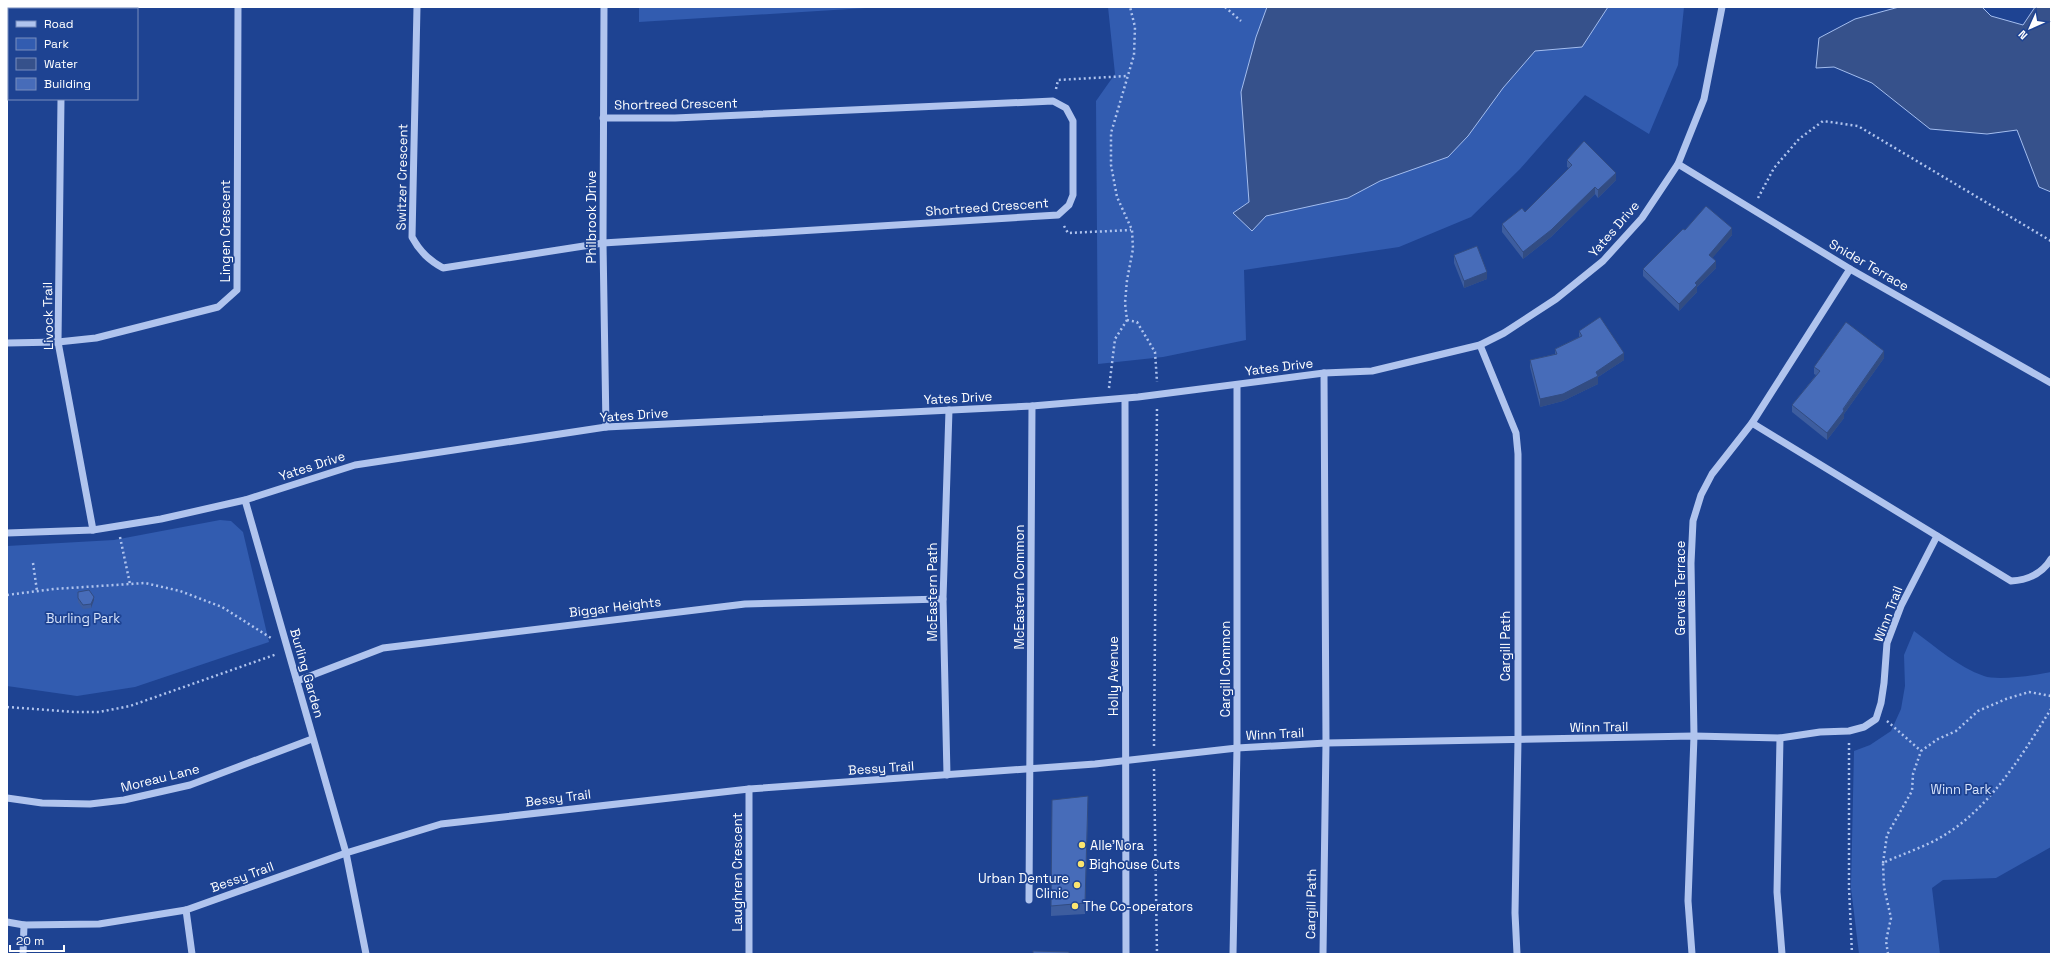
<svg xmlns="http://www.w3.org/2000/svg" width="2058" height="961" viewBox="0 0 2058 961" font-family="'Space Grotesk',sans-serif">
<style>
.green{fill:#325cb0}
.water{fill:#36518b;stroke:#a3bdef}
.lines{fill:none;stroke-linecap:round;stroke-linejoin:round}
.path{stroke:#b0c4ee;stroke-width:2.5;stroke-dasharray:2 3;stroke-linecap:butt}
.minor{stroke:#b0c4ee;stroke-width:7}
.wall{fill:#3d5d9f}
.shaded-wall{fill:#324c82}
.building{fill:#476cb9;stroke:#324c82}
.poi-dot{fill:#fce56f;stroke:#1e4392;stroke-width:1.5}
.labels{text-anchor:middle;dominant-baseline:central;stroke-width:3.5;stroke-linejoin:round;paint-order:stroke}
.street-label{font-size:13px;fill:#fff;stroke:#1e4392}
.park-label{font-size:13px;fill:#d6e2fa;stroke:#1e4392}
.poi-label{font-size:13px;fill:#fff;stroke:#1e4392;text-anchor:start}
</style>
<rect width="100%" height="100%" fill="#1e4392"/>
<g class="green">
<polygon points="639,7 882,7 639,22"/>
<polygon points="1108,7 1684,7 1678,65 1649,134 1585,95 1520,169 1471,217 1399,247 1244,270 1246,340 1163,357 1098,364 1096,101 1115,74"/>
<polygon points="220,520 231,521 243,532 269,642 135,687 77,696 7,686 7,546 114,540"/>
<path d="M1914,631C1936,647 1958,667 1984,676C1998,681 2036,675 2051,672V847L1996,878L1943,880L1932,888L1940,954H1859L1851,888L1854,751L1870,745L1891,731L1901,709L1905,686L1904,655Z"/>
</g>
<g class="water">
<polygon points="1267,7 1608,7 1582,47 1535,51 1503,88 1468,136 1448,157 1380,181 1348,198 1266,216 1252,231 1233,213 1249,202 1241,92 1256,37"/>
<polygon points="1899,7 1982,7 1991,16 2023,25 2035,7 2051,7 2051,192 2039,187 2017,130 1987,134 1930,129 1872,83 1834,67 1816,68 1819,38 1855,19"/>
</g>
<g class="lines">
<g class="path">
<polyline points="1225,7 1241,21"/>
<polyline points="1056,89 1058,80 1127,76"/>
<polyline points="1758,198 1774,168 1799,139 1823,121 1858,126 2051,241"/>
<polyline points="1064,226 1068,233 1131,230"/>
<polyline points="1127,320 1137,322 1155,352 1157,382"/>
<polyline points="1109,388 1115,339 1127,320 1125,303 1127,280 1133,249 1132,230 1117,197 1111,165 1111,133 1134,55 1135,27 1130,7"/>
<polyline points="120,537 130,584"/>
<polyline points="33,563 37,591"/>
<polyline points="7,595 54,589 145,583 180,591 222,607 271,638"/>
<polyline points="7,707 75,712 99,712 130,706 277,654"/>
<polyline points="1887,721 1921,751"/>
<polyline points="1849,743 1849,888 1852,954"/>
<polyline points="1154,746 1157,407"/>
<polyline points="1154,769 1157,954"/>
<polyline points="1883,863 1887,835 1912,791 1913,774 1921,751 1938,739 1956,731 1978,711 2006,699 2029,692 2051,696"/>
<path d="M1888,954L1886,941L1891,918L1884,887L1883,863C1902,854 1925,847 1943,836C1991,807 2022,755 2051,709"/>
</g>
<g class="minor">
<path d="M417,7L412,237C420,252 429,260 443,268L603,243L1058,215L1069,205L1073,195V121L1066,108L1053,101L675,118H603"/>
<polyline points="604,7 603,243 606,427"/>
<polyline points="63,9 63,7"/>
<polyline points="61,99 58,342 93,530"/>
<polyline points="1678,164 1850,269 2051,383"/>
<polyline points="7,343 58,342 96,338 218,307 237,290 238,7"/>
<polyline points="1480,345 1516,433 1518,454 1518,740 1515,913 1517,954"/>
<polyline points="1125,399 1126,954"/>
<path d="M1752,423L2011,581C2028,580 2042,574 2051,559"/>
<polyline points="245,500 346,853 366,954"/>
<polyline points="7,533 93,530 161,519 245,500 355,465 606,427 1032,406 1138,397 1324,373 1372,371 1480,345 1504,333 1556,299 1603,261 1642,218 1678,164 1704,99 1722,7"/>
<polyline points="297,681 383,648 745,604 943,599"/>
<polyline points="1780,738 1777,892 1782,954"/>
<polyline points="947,775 943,599 949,410"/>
<polyline points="7,798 42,803 90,804 124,800 190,785 312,739"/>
<polyline points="1029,900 1032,406"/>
<polyline points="186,910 192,954"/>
<polyline points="7,922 24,925 99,924 186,910 346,853 441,824 749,789 1095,764 1237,748 1326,743 1694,736 1780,738 1820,732 1849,731 1864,727 1876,719 1881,703 1884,683 1887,643 1901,606 1937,536"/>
<polyline points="23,954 24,925"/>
<polyline points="749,954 749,789"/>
<polyline points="1233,954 1237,748 1237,385"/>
<polyline points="1323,954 1326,743 1324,373"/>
<polyline points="1692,954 1688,901 1694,736 1691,563 1693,521 1701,495 1712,474 1752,423 1850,269"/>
</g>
</g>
<g class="wall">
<polygon points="1567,160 1616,180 1598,198 1595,194 1551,237 1523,259 1502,232 1502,224 1525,212 1569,168 1567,167"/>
<polygon points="1685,230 1732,235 1712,258 1716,268 1697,287 1697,292 1679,311 1643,276 1643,269"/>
<polygon points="1454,255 1487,279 1464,288 1454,263"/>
<polygon points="1579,331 1624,360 1598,377 1598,384 1563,401 1540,407 1530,367 1530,360 1555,354 1555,349 1579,337"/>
<polygon points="1884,358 1844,414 1844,418 1827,440 1792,412 1792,405 1816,375 1814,374 1814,367"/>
<polygon points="78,592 94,600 91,608 83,609 78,602"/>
<polygon points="1052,800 1088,807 1085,914 1051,916"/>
</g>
<g class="shaded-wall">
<polygon points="1616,173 1616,180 1598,198 1598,190"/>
<polygon points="1595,187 1595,194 1551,237 1523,259 1523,252"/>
<polygon points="1732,228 1732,235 1709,262 1709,255"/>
<polygon points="1716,261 1716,268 1697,287 1697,292 1679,311 1679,304 1695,283"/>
<polygon points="1487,272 1487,279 1464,288 1464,281"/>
<polygon points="1884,351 1884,358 1844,414 1844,418 1827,440 1827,433"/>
<polygon points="1624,353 1624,360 1598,377 1598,384 1563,401 1540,407 1540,399 1596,372"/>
<polygon points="94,597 94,600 91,608 91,604"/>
</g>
<g class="building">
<polygon points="1584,141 1616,173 1598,190 1595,187 1551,230 1523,252 1502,224 1522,208 1525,212 1572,165 1567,160"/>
<polygon points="1706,206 1732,228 1709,255 1716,261 1695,283 1697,285 1679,304 1643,269 1683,229 1685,230"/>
<polygon points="1477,246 1487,272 1464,281 1454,255"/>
<polygon points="1600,317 1624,353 1596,372 1598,376 1563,394 1540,399 1530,360 1557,354 1555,349 1582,336 1579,331"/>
<polygon points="1846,322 1884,351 1843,409 1844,411 1827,433 1792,405 1820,371 1814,367"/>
<polygon points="89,590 94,597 91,604 83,605 78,598 78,592"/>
<polygon points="1088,796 1085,903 1051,906 1052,800"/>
<polygon points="1033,951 1069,952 1069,954 1033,954"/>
</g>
<g class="poi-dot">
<circle cx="1082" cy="845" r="4"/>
<circle cx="1081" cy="864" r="4"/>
<circle cx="1077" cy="885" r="4"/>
<circle cx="1075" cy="906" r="4"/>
</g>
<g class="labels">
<g class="street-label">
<text transform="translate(676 104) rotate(-1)">Shortreed Crescent</text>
<text transform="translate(402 177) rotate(-89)">Switzer Crescent</text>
<text transform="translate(987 207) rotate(-4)">Shortreed Crescent</text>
<text transform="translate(591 217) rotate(-90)">Philbrook Drive</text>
<text transform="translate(1614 229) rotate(-49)">Yates Drive</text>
<text transform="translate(225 231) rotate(-90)">Lingen Crescent</text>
<text transform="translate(1869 265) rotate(30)">Snider Terrace</text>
<text transform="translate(48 316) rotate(-91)">Livock Trail</text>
<text transform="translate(1279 367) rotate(-7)">Yates Drive</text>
<text transform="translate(958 398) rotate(-3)">Yates Drive</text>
<text transform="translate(634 415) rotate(-4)">Yates Drive</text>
<text transform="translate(312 466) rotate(-18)">Yates Drive</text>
<text transform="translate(1019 587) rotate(-90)">McEastern Common</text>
<text transform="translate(1680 588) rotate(-90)">Gervais Terrace</text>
<text transform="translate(932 592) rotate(-90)">McEastern Path</text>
<text transform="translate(615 607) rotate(-7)">Biggar Heights</text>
<text transform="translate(1888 614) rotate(-69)">Winn Trail</text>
<text transform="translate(1505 646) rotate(-90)">Cargill Path</text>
<text transform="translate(1225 669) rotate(-90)">Cargill Common</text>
<text transform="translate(307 673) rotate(74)">Burling Garden</text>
<text transform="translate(1113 676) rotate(-90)">Holly Avenue</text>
<text transform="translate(1599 727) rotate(-1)">Winn Trail</text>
<text transform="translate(1275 734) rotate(-3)">Winn Trail</text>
<text transform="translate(881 768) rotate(-4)">Bessy Trail</text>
<text transform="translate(160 778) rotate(-14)">Moreau Lane</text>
<text transform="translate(558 798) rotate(-7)">Bessy Trail</text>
<text transform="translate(737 872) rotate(-90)">Laughren Crescent</text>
<text transform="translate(242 877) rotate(-20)">Bessy Trail</text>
<text transform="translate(1311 904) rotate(-89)">Cargill Path</text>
</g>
<g class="park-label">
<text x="83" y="618">Burling Park</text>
<text x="1961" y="789">Winn Park</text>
</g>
<g class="poi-label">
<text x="1090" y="845">Alle'Nora</text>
<text x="1089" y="864">Bighouse Cuts</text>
<text x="1069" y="878" text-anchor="end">Urban Denture<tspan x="1069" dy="15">Clinic</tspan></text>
<text x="1083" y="906">The Co-operators</text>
</g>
</g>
<rect width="2058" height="961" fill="none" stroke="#ffffff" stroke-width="16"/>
<rect x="8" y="8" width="130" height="92" fill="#1e4392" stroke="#788ebe"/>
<rect x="16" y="21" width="20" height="6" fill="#b0c4ee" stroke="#788ebe"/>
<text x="44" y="28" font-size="12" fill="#ffffff">Road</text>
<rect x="16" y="38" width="20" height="12" fill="#325cb0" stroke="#788ebe"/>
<text x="44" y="48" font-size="12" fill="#ffffff">Park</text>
<rect x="16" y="58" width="20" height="12" fill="#36518b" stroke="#788ebe"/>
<text x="44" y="68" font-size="12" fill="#ffffff">Water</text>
<rect x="16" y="78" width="20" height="12" fill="#476cb9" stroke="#788ebe"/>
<text x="44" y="88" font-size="12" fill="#ffffff">Building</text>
<g transform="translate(2030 28) rotate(225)" stroke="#1e4392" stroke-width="3" paint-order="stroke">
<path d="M0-3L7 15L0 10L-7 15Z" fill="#ffffff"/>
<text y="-6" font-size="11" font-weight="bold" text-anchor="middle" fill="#ffffff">N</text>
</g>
<path d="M10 945v6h54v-6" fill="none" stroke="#ffffff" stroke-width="2"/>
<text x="16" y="945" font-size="12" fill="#ffffff" stroke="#1e4392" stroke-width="3" paint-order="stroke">20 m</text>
</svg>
